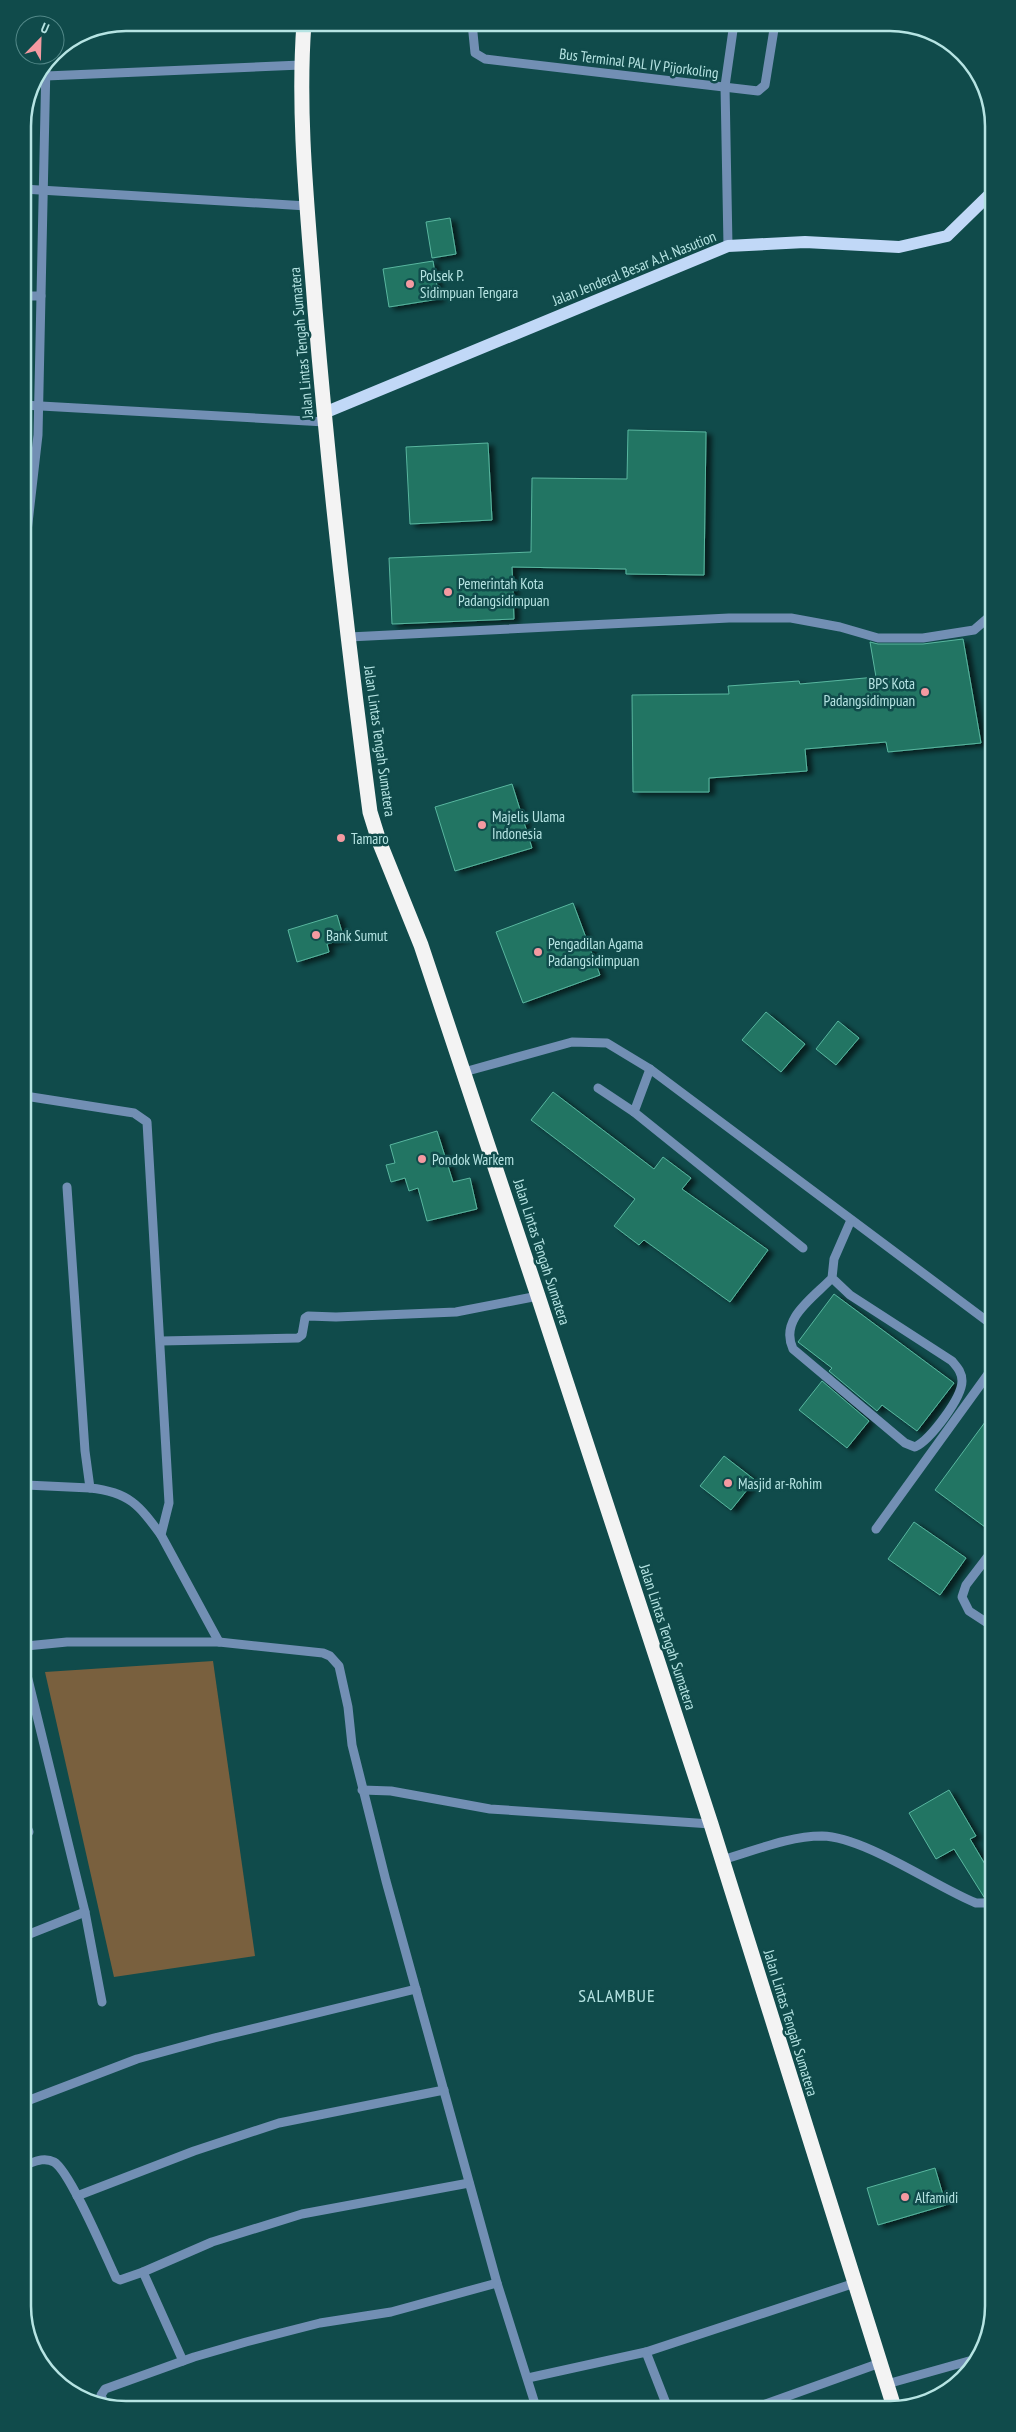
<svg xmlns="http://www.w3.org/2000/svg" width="1016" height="2432" viewBox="0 0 1016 2432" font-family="'PT Sans Narrow',sans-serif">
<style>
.green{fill:#79603e}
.building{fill:#207563;stroke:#59b69f;filter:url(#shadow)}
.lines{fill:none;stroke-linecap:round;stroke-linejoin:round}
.minor{stroke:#728fb4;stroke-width:9}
.major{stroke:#c1d8f7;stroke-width:12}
.highway{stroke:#f3f3f3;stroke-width:15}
.poi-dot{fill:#f49aa1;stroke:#104b4b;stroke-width:2}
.labels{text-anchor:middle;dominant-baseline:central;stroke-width:5;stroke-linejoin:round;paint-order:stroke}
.street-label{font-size:15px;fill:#b6e4e3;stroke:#104b4b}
.poi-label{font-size:15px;fill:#b6e4e3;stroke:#104b4b;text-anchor:start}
.quarter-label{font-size:18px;letter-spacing:1px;fill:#b6e4e3;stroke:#104b4b}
.rim{fill:none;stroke:#b6e4e3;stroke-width:2.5}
</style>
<defs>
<filter id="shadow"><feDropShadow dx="5.5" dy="3" stdDeviation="2.5" flood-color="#0009"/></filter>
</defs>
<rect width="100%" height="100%" fill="#104b4b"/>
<polygon class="green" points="213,1661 255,1956 114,1977 45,1672"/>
<g class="building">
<polygon points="450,218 456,254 432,258 426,222"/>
<polygon points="433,261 439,299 389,307 383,269"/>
<polygon points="628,430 706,432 704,575 626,574 626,569 512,567 514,619 392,624 389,558 531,552 532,478 627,479"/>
<polygon points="488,443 492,520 410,524 406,447"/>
<polygon points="963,639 981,743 888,752 886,742 805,749 807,771 709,778 709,792 633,792 632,695 729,694 728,686 799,681 800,684 876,677 870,642 878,644 923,644"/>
<polygon points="512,784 532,848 455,871 435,807"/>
<polygon points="573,903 600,975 523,1003 496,932"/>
<polygon points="337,915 344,939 327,944 329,952 297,962 288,930"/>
<polygon points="766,1012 805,1044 781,1072 742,1040"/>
<polygon points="838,1021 859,1038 836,1065 816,1049"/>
<polygon points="553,1092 654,1169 663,1157 691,1178 682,1189 768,1250 730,1302 644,1240 639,1245 614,1226 635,1199 531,1120"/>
<polygon points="437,1131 453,1182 470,1178 477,1209 427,1221 418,1188 409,1191 405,1178 391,1182 386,1165 395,1163 390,1145"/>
<polygon points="834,1294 954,1383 917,1431 882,1405 877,1411 829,1371 832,1368 798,1342"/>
<polygon points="822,1381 869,1421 847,1448 799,1410"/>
<polygon points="991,1414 992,1518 985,1527 935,1490"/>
<polygon points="724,1456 755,1480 731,1510 700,1486"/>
<polygon points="914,1522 966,1558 940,1595 888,1559"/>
<polygon points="949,1790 976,1836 970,1839 992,1876 992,1897 984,1897 954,1849 936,1859 909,1813"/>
<polygon points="935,2168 946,2205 878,2225 867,2188"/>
</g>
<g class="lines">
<g class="minor">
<polyline points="472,23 475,53 485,59 758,91 765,85 775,23"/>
<polyline points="46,76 301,65"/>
<polyline points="23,189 307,206"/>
<polyline points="728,246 725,86 734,23"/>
<polyline points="23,296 41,296"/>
<polyline points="23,405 325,422"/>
<polyline points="24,558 38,435 46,63"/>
<polyline points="349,637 729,618 791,618 840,627 878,638 923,638 974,630 989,617"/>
<polyline points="464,1072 572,1042 607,1043 650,1069 991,1324"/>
<polyline points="598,1088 634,1112 650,1069"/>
<polyline points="25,1096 134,1113 147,1122 169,1503 161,1535 219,1642"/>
<polyline points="634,1112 803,1248"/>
<path d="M67,1187L85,1451L90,1488C129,1492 139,1505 161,1535"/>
<path d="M832,1278C813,1298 779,1319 793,1349L905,1443L915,1447C930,1440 962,1398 962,1381C962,1372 957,1367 952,1361L850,1295L832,1278L834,1259L851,1220"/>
<polyline points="161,1341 298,1338 302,1335 305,1318 308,1316 336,1317 456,1312 538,1296"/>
<polyline points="26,1485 90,1488"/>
<polyline points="876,1529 991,1370"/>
<polyline points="992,1551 966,1585 962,1597 969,1611 992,1626"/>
<polyline points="26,1646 67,1642 219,1642 323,1653 330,1656 339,1666 348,1707 352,1745 386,1881 497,2283 536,2407"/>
<polyline points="26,1671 85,1912 102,2002"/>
<polyline points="362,1790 391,1791 490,1809 711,1824"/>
<polyline points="27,1827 29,1832"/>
<path d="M722,1860C754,1851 788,1836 822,1836C865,1837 934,1886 976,1903H993"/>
<polyline points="27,1935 85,1912"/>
<polyline points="27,2101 137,2059 214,2038 416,1989"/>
<path d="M28,2164C36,2161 45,2157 54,2162C70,2171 106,2257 116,2278L120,2280L143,2272L183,2361"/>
<polyline points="77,2196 194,2151 279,2123 444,2090"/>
<polyline points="143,2272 212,2242 302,2214 469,2183"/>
<polyline points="646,2352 855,2283"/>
<polyline points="528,2378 646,2352 667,2406"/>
<polyline points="887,2384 976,2359"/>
<polyline points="104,2403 101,2395 105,2389 194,2357 246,2342 320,2323 391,2312 497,2283"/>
<polyline points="763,2405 880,2363"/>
</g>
<polyline class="major" points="324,413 728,246 805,242 899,247 947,236 988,196"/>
<path class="highway" d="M304,23C297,117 308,214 315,309C329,477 348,645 370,812L379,841L421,945L538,1296L711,1824L893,2404"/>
</g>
<g class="poi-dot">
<circle cx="410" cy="284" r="5"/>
<circle cx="448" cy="592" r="5"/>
<circle cx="925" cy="692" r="5"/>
<circle cx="482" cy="825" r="5"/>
<circle cx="341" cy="838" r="5"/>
<circle cx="316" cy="935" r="5"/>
<circle cx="538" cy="952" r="5"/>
<circle cx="422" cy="1159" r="5"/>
<circle cx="728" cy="1483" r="5"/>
<circle cx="905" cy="2197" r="5"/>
</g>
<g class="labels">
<g class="street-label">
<text transform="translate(639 63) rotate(7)">Bus Terminal PAL IV Pijorkoling</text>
<text transform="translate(634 268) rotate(-22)">Jalan Jenderal Besar A.H. Nasution</text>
<text transform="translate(301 343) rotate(-95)">Jalan Lintas Tengah Sumatera</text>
<text transform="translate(380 741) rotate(82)">Jalan Lintas Tengah Sumatera</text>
<text transform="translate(542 1252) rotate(72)">Jalan Lintas Tengah Sumatera</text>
<text transform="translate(668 1637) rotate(72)">Jalan Lintas Tengah Sumatera</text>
<text transform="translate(791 2023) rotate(73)">Jalan Lintas Tengah Sumatera</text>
</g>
<g class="poi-label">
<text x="420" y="275">Polsek P.<tspan x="420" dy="17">Sidimpuan Tengara</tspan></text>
<text x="458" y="583">Pemerintah Kota<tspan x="458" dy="17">Padangsidimpuan</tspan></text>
<text x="915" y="683" text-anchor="end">BPS Kota<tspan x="915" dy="17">Padangsidimpuan</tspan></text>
<text x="492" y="816">Majelis Ulama<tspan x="492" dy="17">Indonesia</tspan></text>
<text x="351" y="838">Tamaro</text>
<text x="326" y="935">Bank Sumut</text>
<text x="548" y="943">Pengadilan Agama<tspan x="548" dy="17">Padangsidimpuan</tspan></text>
<text x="432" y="1159">Pondok Warkem</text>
<text x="738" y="1483">Masjid ar-Rohim</text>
<text x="915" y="2197">Alfamidi</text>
</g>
<g class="quarter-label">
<text x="617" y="1995">SALAMBUE</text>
</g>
</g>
<path d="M0 0H1016V2432H0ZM126 31H890A95 95 0 0 1 985 126V2306A95 95 0 0 1 890 2401H126A95 95 0 0 1 31 2306V126A95 95 0 0 1 126 31Z" fill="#104b4b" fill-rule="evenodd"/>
<path class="rim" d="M126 31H890A95 95 0 0 1 985 126V2306A95 95 0 0 1 890 2401H126A95 95 0 0 1 31 2306V126A95 95 0 0 1 126 31Z"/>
<g transform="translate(40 40) rotate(23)"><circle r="24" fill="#104b4b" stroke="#528888"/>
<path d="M0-4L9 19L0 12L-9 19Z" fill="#f49aa1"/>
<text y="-8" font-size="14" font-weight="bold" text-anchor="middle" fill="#b6e4e3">U</text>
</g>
</svg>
